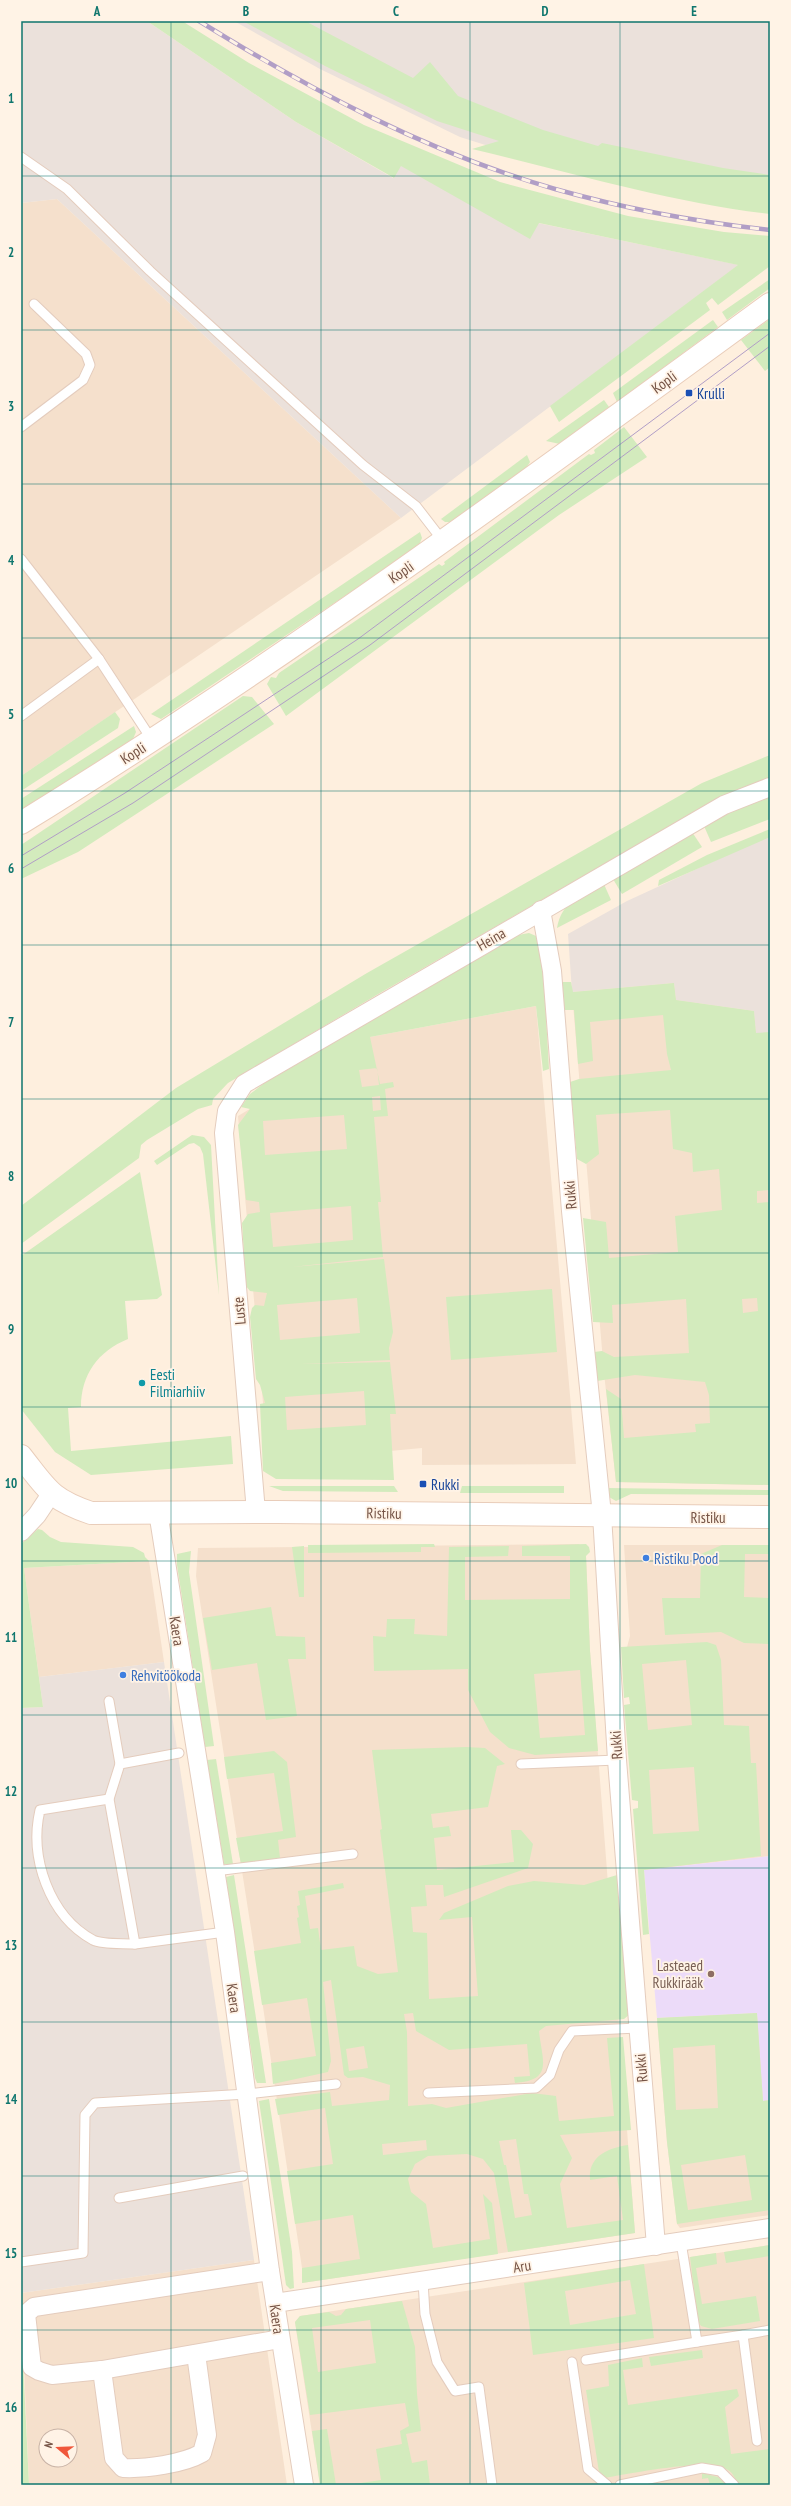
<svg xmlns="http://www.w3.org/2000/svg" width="791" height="2506" viewBox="0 0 791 2506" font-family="'PT Sans Narrow',sans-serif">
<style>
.residential{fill:#f5e0cc;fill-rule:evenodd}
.industrial{fill:#ebe1db}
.education{fill:#ecdbf9}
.green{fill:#d3ebbd;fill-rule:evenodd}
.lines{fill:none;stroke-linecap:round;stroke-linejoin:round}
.lane-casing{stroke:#e4ccbd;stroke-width:11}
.street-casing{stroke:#e4ccbd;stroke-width:20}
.secondary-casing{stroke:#e9cdba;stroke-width:24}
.lane{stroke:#fff;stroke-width:9}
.street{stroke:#fff;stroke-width:18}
.secondary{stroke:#fff;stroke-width:22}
.tram{stroke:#b19ec6;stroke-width:1}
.rail-casing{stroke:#b19ec6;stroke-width:4.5}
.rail{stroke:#fff3e6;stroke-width:3;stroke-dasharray:9;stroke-linecap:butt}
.grid{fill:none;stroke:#0f766e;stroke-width:1;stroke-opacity:0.55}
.transit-dot{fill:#1a4fb4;stroke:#fff3e6;stroke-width:1.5}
.culture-dot{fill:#0f9aa8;stroke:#fff3e6;stroke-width:1.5}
.shop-dot{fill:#3f7fe0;stroke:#fff3e6;stroke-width:1.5}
.education-dot{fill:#8d6e63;stroke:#fff3e6;stroke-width:1.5}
.labels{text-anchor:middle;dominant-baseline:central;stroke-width:3.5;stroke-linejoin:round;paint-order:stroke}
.street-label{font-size:15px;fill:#755345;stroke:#fff3e6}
.transit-label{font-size:15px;fill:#164399;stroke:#fff3e6;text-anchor:start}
.culture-label{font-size:15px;fill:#0d838f;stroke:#fff3e6;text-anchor:start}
.shop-label{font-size:15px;fill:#366cbe;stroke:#fff3e6;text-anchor:start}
.education-label{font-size:15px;fill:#785e54;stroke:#fff3e6;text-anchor:end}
.neatline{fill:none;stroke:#0f766e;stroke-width:1.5}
.grid-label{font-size:13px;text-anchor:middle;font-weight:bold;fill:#0f766e}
</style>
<rect width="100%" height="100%" fill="#feefde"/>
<g class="residential">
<polygon points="57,199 401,518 21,776 21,203"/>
<polygon points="674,983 676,1000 754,1011 756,1033 770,1032 770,1485 616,1482 604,1373 572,992"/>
<polygon points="536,1006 576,1464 422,1465 422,1448 390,1451 267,1449 238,1116 370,1037"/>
<polygon points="579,1544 586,1556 590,1651 635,2233 302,2283 302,2268 259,1980 196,1576 198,1548"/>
<polygon points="624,1545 770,1545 770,1856 644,1870 626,1651 630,1636"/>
<polygon points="149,1561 164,1662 39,1677 24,1568"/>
<polygon points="757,2013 770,2100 770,2215 680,2228 677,2224 667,2142 657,2018"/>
<polygon points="770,2245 770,2485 320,2485 295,2322 300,2316"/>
<path d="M254,2260L287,2485H29L21,2293ZM46,2436H70V2460H46Z"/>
</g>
<g class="industrial">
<polygon points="21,21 147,21 296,122 393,178 401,165 538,223 739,265 401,518 57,199 21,203"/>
<polygon points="234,21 770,21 770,206 590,178 460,137 320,69"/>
<polygon points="766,837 770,837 770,1032 756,1034 754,1011 676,1000 674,983 572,992 568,934 627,901"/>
<polygon points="164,1662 254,2260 21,2293 21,1708 43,1707 39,1677"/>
</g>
<polygon class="education" points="770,1856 770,2100 763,2101 757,2013 657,2018 644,1870"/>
<g class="green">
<polygon points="147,21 182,21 249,63 364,125 500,182 628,216 724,232 770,236 770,266 718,305 712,298 706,303 710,310 559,422 550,406 738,265 539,223 530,239 401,166 394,178 296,122"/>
<path d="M243,21H305L413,78L430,62L458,96L543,130L598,146L602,143L723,168L770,175V214C668,202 571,172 472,149L499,141L437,121L325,66Z"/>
<polygon points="770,279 770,288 727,320 722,312"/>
<polygon points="770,319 770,367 765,371 741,340"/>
<polygon points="713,320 718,327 617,402 613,393"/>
<polygon points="604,400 609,407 560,444 546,441"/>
<polygon points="624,427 647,457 559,515 286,716 267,684 271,677 276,678 279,673 439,564 442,566 445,564 444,562 589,454 591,455 595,453 594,450"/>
<polygon points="527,455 530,462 525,470 452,522 445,522 441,519"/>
<polygon points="420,532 422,538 418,547 161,719 151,714"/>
<polygon points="243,696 252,697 274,724 78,852 21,879 21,845"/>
<polygon points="115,712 120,719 118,728 21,791 21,776"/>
<polygon points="134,726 136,732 133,739 21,811 21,799"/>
<polygon points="770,755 770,779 712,802 380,993 228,1083 213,1099 212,1105 198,1109 147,1140 141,1145 139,1158 21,1244 21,1206 176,1088 367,973 702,783"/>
<polygon points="770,795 770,819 711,842 704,826 736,808"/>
<polygon points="770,829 770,837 658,886 659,880 707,855"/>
<polygon points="692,832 702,847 622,894 613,879"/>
<path d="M603,882L611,900L557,928C562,901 581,895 603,882Z"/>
<path d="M529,933L536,936L539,941L546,972L545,999L549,1069L543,1071L536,1006L370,1037L380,1084L393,1082L394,1087L385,1089L388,1116L374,1117L381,1202H378L383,1257L292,1267L384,1259L393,1332L389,1348L390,1360L301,1364L390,1362L396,1414H390L394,1480L276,1479L263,1471L260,1404L265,1403L260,1385L256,1379L250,1317L252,1308L255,1305L264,1306L267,1293L250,1291L246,1286L242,1223L248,1214L260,1212L259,1202L246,1200L238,1125L250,1109L241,1107L250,1094L267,1081L513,936ZM377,1068L379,1085L362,1087L359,1070ZM380,1096L381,1110L373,1111L372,1097ZM344,1115L347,1149L265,1155L263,1121ZM351,1206L353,1240L273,1247L270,1213ZM357,1298L360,1333L280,1340L277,1305ZM364,1391L366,1425L287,1430L285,1397Z"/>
<path d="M560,982H571L573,992L674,983L676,1000L754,1011L756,1033L770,1032V1190L757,1191V1203L770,1202V1485L616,1482L606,1389L621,1399L624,1438L696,1432L695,1424L710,1423L709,1395L705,1382L635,1375L597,1381L594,1352L602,1351L614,1357L689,1353L686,1299L612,1305L613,1323L593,1322L583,1218L606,1222L609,1258L678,1252L675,1216L722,1210L719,1169L693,1172L692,1153L673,1149L670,1110L596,1115L599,1154L586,1164L577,1159L570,1082L579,1079L671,1070L667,1054L663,1015L590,1022L593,1061L578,1064L574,1010H562ZM757,1298L758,1311L743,1313L742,1299Z"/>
<polygon points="192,1135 204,1137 211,1145 219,1295 203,1154 200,1147 194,1143 189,1144 157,1165 154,1161"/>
<path d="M140,1172L162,1295L157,1299L125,1301L128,1339C98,1351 81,1375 81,1407L68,1408L71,1451L231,1436L233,1464L91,1475L55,1452L21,1409V1256Z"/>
<polygon points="552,1289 557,1352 451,1360 446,1297"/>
<polygon points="269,1486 394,1486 398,1492 283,1491"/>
<polygon points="462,1486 564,1486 564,1493 460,1493"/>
<polygon points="607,1488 770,1490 770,1495 631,1494 616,1501 609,1497"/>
<polygon points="38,1529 42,1530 50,1537 61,1542 133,1547 144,1553 145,1557 149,1561 24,1568 43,1707 21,1708 21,1544"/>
<polygon points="434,1544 435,1547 421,1547 421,1552 308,1553 308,1545"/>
<path d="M586,1544L589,1547L590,1552L586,1556L590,1651L598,1751L535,1755L509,1748L490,1732L468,1690V1669L374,1671L373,1636L386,1637L387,1619H415L414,1634L447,1636L449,1547L509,1546L508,1556L465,1557V1600L570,1599V1556H522V1546ZM580,1670L585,1735L540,1738L534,1674Z"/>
<polygon points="722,1545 770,1545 770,1554 745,1554 744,1597 770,1598 770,1644 744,1643 721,1632 665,1635 662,1598 700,1598 701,1554"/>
<polygon points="304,1546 304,1597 299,1597 292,1547"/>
<polygon points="191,1551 189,1572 214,1746 205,1747 177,1565 177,1554"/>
<polygon points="271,1607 276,1636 305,1637 306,1659 288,1659 297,1716 266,1720 257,1663 212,1670 203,1618"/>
<path d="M707,1642L716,1645L721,1660L724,1725L749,1726L751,1763H756L761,1856L644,1870L649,1934L643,1935L633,1809L638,1808V1801L632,1800L624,1705L630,1704L629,1697L624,1698L621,1647ZM686,1660L692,1725L648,1730L642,1664ZM694,1767L699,1831L653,1834L649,1770Z"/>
<path d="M466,1747L485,1748L505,1764L497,1766L488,1807L431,1814L433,1828L449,1826L451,1836L434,1838L437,1870L514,1862L511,1830H521L533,1844L528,1868L444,1897L443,1885H425L427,1906L411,1907L413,1932L427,1933L429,1999L478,1996L472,1917L439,1920L444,1913L508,1886L534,1881L584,1885L617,1875L630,2014L624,2019L546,2026L539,2031C542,2061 554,2080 515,2083L514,2077L530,2076L527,2044L449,2050L416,2031L413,2013L404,2014L407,2032L408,2106L432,2104L446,2108L532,2093L556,2096L559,2121L614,2116L607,2038L623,2037L631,2130L560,2135L572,2158L560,2184L567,2228L623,2220L617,2176L590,2180C588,2156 608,2148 628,2145L635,2233L508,2252L494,2173L483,2159L467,2154L428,2156L415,2164L408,2179L411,2192L426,2204L433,2248L490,2239L483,2194L492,2203L498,2254L302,2283V2268L360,2259L353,2215L295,2224L287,2171L333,2164L325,2108L278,2115L275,2099L330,2092L332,2106L389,2100L390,2085L363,2077L348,2078L344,2075L331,1980L323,1982L331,2061L328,2072L273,2084L271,2063L316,2056L307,1998L262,2005L254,1951L301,1943L297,1918L299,1917L297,1906L300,1905L298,1891L343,1883L344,1888L305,1896L310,1929L318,1928L321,1950L354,1946L357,1966L378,1974L398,1972L380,1830L382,1829L372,1750ZM364,2046L368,2068L349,2071L346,2049ZM516,2139L524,2194H528L532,2215L515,2218L506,2165H504L499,2141ZM426,2140L427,2150L383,2155L382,2144Z"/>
<polygon points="274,1751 287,1762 296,1837 278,1840 280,1858 241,1864 236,1838 283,1831 274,1773 227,1779 224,1757"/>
<polygon points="216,1759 233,1864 224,1864 207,1760"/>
<polygon points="234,1875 266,2083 257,2083 255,2078 226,1877"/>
<path d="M757,2013L763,2101L770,2100V2210L677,2224L667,2142L657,2018ZM715,2045L718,2108L676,2110L673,2048ZM745,2155L752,2200L688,2210L681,2165Z"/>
<polygon points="269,2099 292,2252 294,2288 290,2289 286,2285 259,2101"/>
<polygon points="770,2245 770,2256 726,2263 724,2252"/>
<polygon points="716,2253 717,2264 696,2268 702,2304 756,2296 760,2321 712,2329 701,2326 698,2321 690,2257"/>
<path d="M644,2264L654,2338L533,2355L524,2283ZM630,2280L636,2314L570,2325L565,2291Z"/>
<path d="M402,2301L415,2347L417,2394L421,2431L406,2434L412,2463L427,2460L430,2485H347L381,2480L376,2449L402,2444L400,2431L409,2426L405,2403L310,2415L295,2322L300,2316L329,2312L336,2316L341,2315L346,2309ZM370,2320L376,2363L318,2372L312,2328Z"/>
<polygon points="21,2319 29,2485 21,2485"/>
<polygon points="702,2350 703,2358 651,2366 649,2357"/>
<path d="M642,2358L643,2367L623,2370L628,2405L737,2389L739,2396L725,2407L731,2454L770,2449V2485H737C736,2479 733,2473 728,2470C706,2457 630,2474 603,2478L599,2472L586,2390L609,2386L608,2365Z"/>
<polygon points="327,2429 336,2485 320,2485 312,2431"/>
<polygon points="702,2473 718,2477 727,2485 710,2485 708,2478 702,2479"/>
</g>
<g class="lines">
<g class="lane-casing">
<g id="lane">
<polyline points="21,157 67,189 150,271 363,465 416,506 443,541"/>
<polyline points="21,427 83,380 90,365 86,354 34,304"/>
<polyline points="21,559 99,659 152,740"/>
<polyline points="21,716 99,659"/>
<polyline points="109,1701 120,1764"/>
<polyline points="179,1753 120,1764 109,1799 135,1944 225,1932"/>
<polyline points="521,1764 617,1760"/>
<path d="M109,1799L40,1810C29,1857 49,1916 93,1940C103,1945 123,1943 135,1944"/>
<polyline points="215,1871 353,1854"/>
<polyline points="428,2093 536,2088 550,2075 559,2050 572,2031 638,2028"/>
<polyline points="119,2198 243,2176"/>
<polyline points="681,2242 697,2342 743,2335 757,2441"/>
<polyline points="21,2262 83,2253 85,2115 95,2103 247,2094 336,2084"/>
<polyline points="423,2281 425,2314 437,2362 455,2391 479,2387 492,2485"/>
<polyline points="743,2335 770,2330"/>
<polyline points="586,2360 697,2342"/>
<polyline points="572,2362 588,2469 607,2485"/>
<polyline points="620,2485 702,2468 720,2471 734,2485"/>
</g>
</g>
<g class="street-casing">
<g id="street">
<polyline points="541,910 552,971 571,1211 602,1515 617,1760 656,2246"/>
<polyline points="158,1512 225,1932 270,2271 304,2485"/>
<polyline points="256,1512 224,1133 227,1111 244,1084 724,805 770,787"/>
<polyline points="21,1532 37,1515 51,1494"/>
<polyline points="270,2271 34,2307 26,2314 32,2367 39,2371 52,2375 102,2370 280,2339"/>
<polyline points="275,2303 770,2228"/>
<path d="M102,2370L114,2458L123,2468C145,2469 183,2464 202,2453L207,2435L196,2354"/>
</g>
</g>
<g class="secondary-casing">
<g id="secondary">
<path d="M21,823C280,664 525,483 770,304"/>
<path d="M21,1456C47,1489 50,1499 91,1513L277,1512L770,1517"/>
</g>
</g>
<use href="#lane" class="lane"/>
<use href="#street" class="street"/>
<use href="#secondary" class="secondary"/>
<g class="tram">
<polyline points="21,856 125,793 358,639 770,333"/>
<polyline points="21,869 133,803 370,645 770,346"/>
</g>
<g class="rail-casing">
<path id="rail" d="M199,21C310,90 429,153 555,189C626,209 697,222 770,230"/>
</g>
<use href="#rail" class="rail"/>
</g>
<path class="grid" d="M171,21V2485M321,21V2485M470,21V2485M620,21V2485M21,176H770M21,330H770M21,484H770M21,638H770M21,791H770M21,945H770M21,1099H770M21,1253H770M21,1407H770M21,1561H770M21,1715H770M21,1868H770M21,2022H770M21,2176H770M21,2330H770"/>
<g class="transit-dot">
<rect x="685" y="389" width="8" height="8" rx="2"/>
<rect x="419" y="1480" width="8" height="8" rx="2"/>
</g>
<circle class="culture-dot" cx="142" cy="1383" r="4"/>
<g class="shop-dot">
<circle cx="646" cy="1558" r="4"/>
<circle cx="123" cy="1675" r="4"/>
</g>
<circle class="education-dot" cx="711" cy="1974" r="4"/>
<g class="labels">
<g class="street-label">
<text transform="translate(664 382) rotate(-36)">Kopli</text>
<text transform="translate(401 572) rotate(-35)">Kopli</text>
<text transform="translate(133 753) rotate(-33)">Kopli</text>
<text transform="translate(491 939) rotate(-30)">Heina</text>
<text transform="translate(570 1195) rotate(-95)">Rukki</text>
<text transform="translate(239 1311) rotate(-95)">Luste</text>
<text transform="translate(384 1513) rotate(1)">Ristiku</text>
<text x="708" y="1517">Ristiku</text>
<text transform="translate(177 1631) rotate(81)">Kaera</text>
<text transform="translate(616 1745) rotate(-94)">Rukki</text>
<text transform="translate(234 1998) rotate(82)">Kaera</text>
<text transform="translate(641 2068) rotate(-95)">Rukki</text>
<text transform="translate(522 2266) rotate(-9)">Aru</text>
<text transform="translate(277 2319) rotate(82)">Kaera</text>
</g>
<g class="transit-label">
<text x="697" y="393">Krulli</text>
<text x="431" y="1484">Rukki</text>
</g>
<g class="culture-label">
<text x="150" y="1374">Eesti<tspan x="150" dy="17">Filmiarhiiv</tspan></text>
</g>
<g class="shop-label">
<text x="654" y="1558">Ristiku Pood</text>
<text x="131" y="1675">Rehvitöökoda</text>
</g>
<g class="education-label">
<text x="703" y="1965">Lasteaed<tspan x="703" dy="17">Rukkirääk</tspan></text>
</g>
</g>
<rect width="791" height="2506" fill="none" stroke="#fff3e6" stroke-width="44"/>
<g transform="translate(58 2448) rotate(289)"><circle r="19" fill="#fff3e6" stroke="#c8b3a6"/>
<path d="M0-3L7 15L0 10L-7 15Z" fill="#f0573b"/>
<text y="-6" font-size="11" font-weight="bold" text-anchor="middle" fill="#755345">N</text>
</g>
<rect x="22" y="22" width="747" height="2462" class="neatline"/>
<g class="grid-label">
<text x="97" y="16">A</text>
<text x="246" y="16">B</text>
<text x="396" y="16">C</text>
<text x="545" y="16">D</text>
<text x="694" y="16">E</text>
<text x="11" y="103">1</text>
<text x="11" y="257">2</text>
<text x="11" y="411">3</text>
<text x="11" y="565">4</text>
<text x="11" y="719">5</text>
<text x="11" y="873">6</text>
<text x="11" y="1027">7</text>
<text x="11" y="1181">8</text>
<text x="11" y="1334">9</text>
<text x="11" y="1488">10</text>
<text x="11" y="1642">11</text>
<text x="11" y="1796">12</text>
<text x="11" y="1950">13</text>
<text x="11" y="2104">14</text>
<text x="11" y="2258">15</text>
<text x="11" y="2412">16</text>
</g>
</svg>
